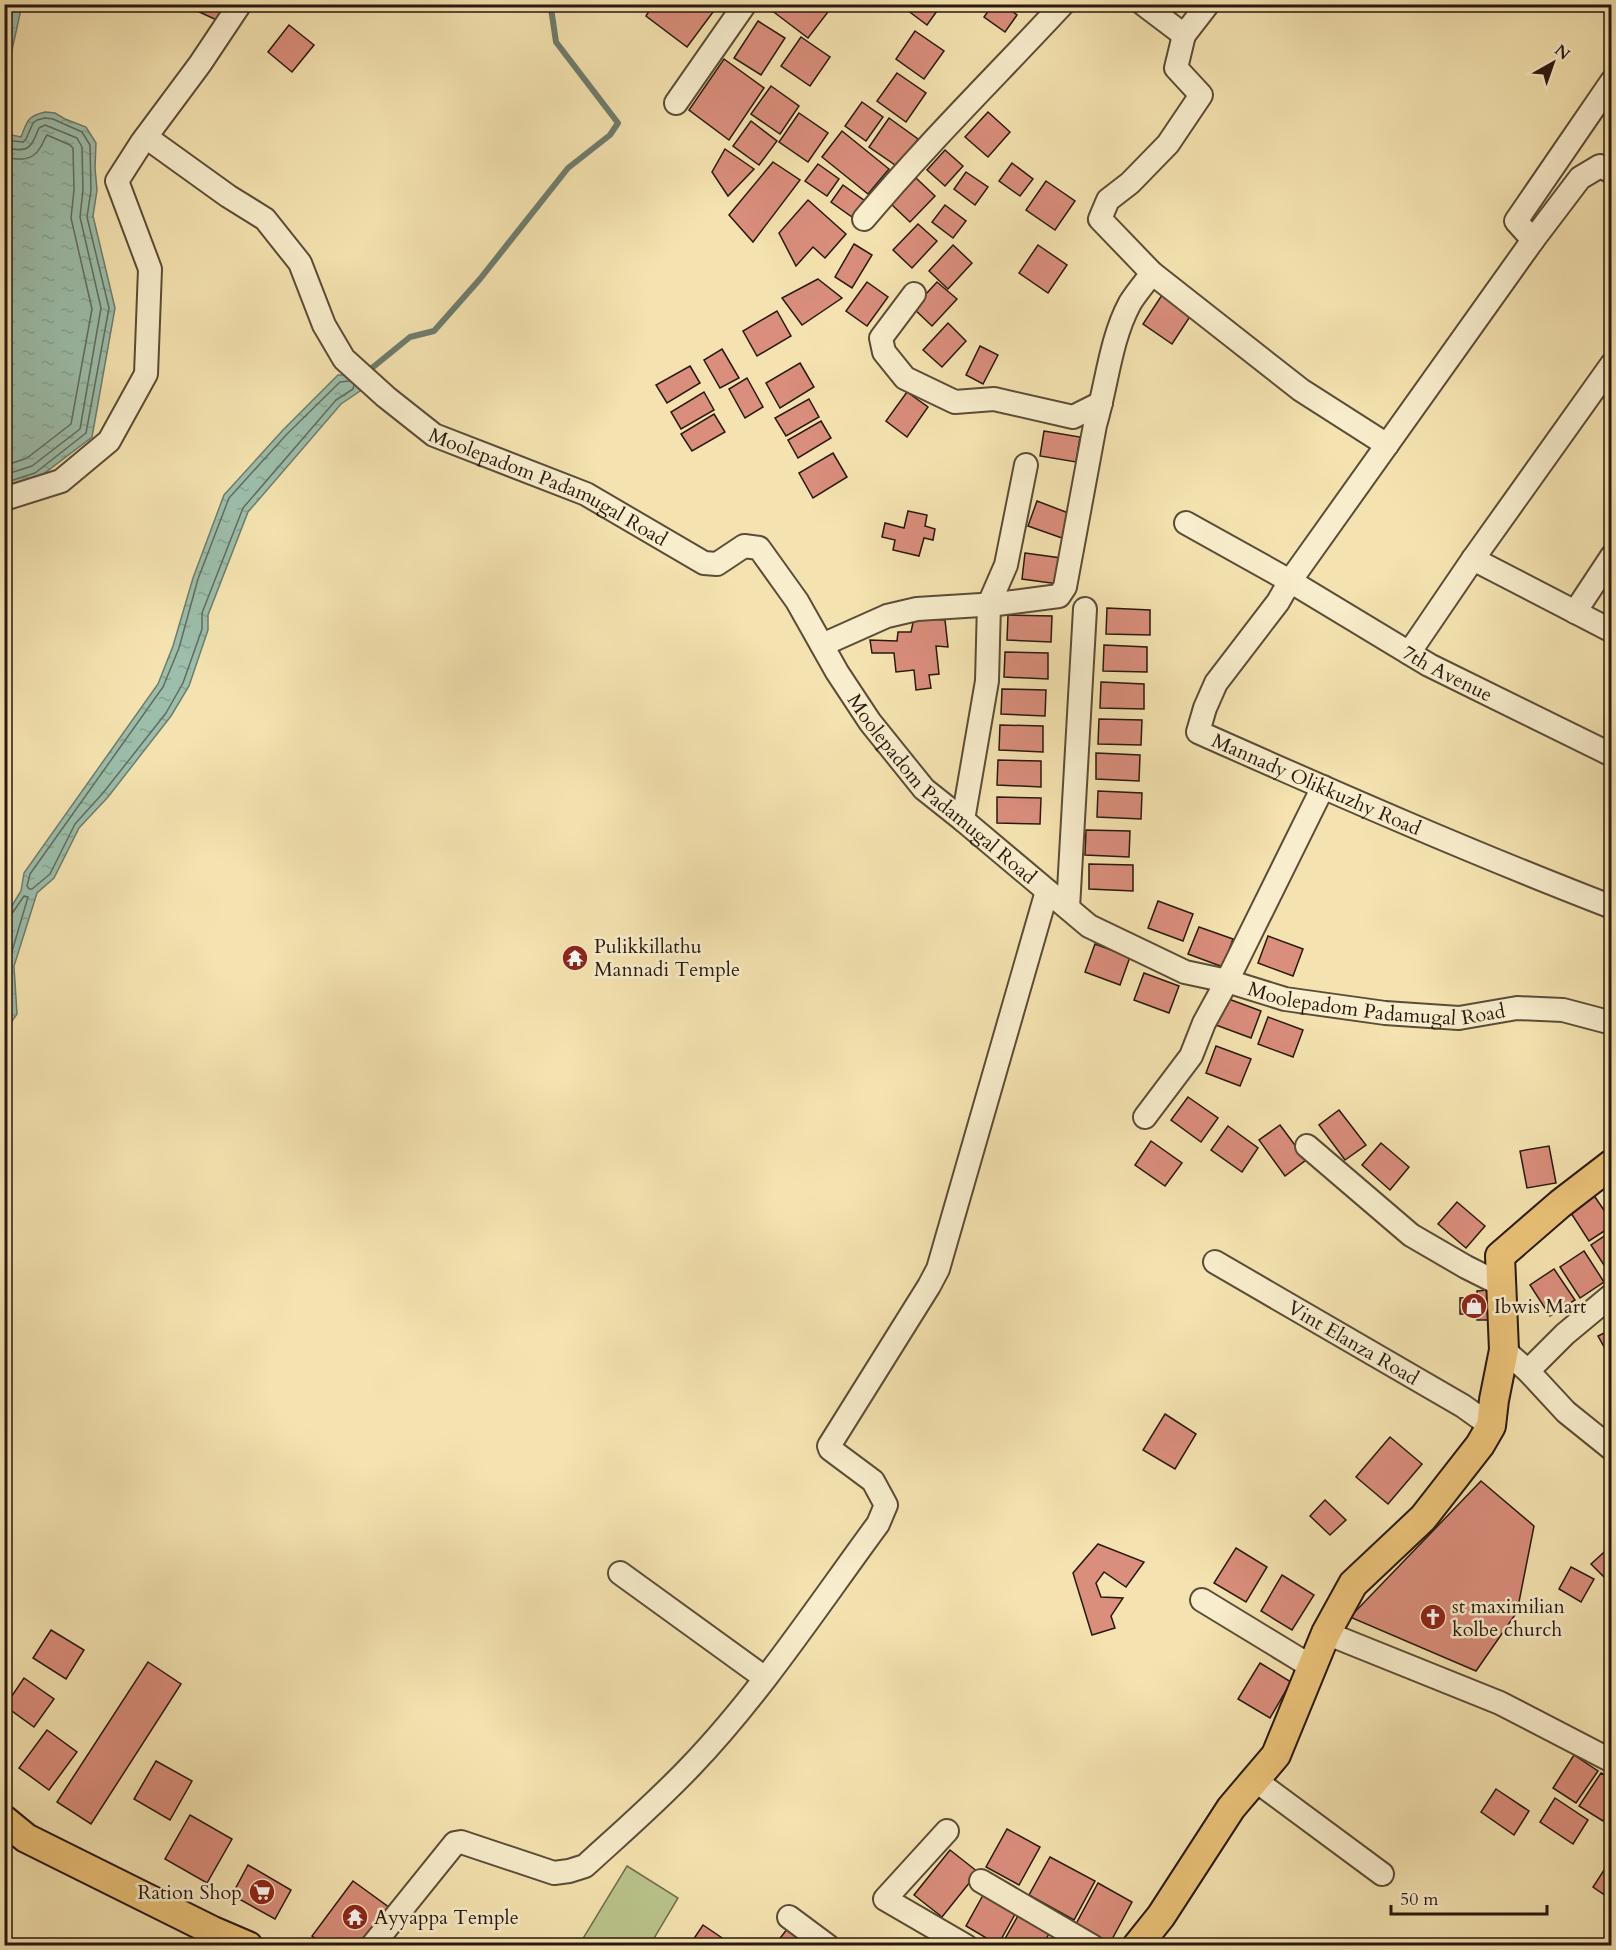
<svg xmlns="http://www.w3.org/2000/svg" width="1616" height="1950" viewBox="0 0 1616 1950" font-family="Cardo,serif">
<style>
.green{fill:#bac48c;stroke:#716e4e;stroke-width:1.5}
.water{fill:url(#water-ripples);stroke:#6e7c6d;stroke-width:1.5}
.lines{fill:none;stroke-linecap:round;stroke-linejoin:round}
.shore{stroke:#626c5d;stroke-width:1.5}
.stream{stroke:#6e7c6d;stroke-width:6}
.building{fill:#da8e7c;stroke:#28190f;stroke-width:1.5}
.minor-casing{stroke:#5b4c37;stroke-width:26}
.major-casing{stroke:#28190f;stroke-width:32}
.minor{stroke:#f8edcc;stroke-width:22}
.major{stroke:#eac278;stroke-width:28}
.labels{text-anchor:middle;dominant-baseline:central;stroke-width:5;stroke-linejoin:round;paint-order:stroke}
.street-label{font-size:20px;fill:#28190f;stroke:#f8edcc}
.poi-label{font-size:20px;fill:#28190f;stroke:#f8edcc;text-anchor:start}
</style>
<defs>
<pattern id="water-ripples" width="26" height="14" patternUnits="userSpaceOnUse" patternTransform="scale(1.5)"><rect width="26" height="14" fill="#9cbeab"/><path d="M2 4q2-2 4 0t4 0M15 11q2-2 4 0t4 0" fill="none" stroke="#86a392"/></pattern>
</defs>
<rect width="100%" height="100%" fill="#f4e3b0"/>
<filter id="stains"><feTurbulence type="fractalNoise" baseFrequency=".00333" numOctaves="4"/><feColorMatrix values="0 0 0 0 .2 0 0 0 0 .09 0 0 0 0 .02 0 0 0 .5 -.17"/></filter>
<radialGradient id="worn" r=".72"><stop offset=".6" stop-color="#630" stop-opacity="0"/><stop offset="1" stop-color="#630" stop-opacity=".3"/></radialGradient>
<polygon class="green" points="627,1866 678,1898 650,1945 579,1945"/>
<g class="water">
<polygon points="5,4 22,5 8,68 5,67"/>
<path d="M45,112L55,113L65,119L86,127L96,143L95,168L97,190L93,216L115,308L92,437L38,478L4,489V135L7,134L21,137C27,122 27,116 45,112Z"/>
<polygon points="338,375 352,375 366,387 341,404 248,512 208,615 208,630 189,686 171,716 108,797 79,828 54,878 37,893 14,966 17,1014 5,1031 5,917 21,891 24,873 158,684 173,646 193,578 224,495 283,430"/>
</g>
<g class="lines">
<g class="shore">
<polyline points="4,140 23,142 26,139 33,123 37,120 45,118 53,119 82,132 90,145 91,190 87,217 109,308 86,433 35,473 4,483"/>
<path d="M4,148C29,152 30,150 39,128L45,125L77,138L82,147L83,190L80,217L101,308L80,429L32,466L4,475"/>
<path d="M4,157C18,160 32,162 40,148C43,144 44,139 47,135L70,145L73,148L74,190L71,218L92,309L71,424L27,458L4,466"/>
<polyline points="349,381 340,382 287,434 229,498 198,579 179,648 163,687 30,874 27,886 29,889 32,889 50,874 75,824 103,793 166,713 183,683 202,629 202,613 243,508 336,400 353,389 354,385"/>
<polyline points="4,917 11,915 24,896 28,897 8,965 11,1012 4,1021"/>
</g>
<polyline class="stream" points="367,372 410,337 434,331 480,279 568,168 610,135 618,123 556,42 551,8 552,4"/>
</g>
<g class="building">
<polygon points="182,4 229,4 221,22"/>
<polygon points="653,4 719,4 687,47 646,16"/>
<polygon points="776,4 818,4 828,12 808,38 771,10"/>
<polygon points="899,4 942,4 927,25"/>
<polygon points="993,4 1003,4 1017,15 1005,32 984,17"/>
<polygon points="758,21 785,38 761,75 734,58"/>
<polygon points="289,25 314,45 292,72 268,52"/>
<polygon points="915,31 944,51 924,79 896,59"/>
<polygon points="801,37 830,57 810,86 781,66"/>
<polygon points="724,59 764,88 729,140 689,110"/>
<polygon points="897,73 926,93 906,122 877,101"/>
<polygon points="771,86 799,106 780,134 751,114"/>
<polygon points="862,102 883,117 866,141 845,126"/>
<polygon points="988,112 1010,132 988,157 965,137"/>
<polygon points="799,113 828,133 808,162 779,142"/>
<polygon points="889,118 918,139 898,167 869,147"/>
<polygon points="751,121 777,141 759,165 733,146"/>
<polygon points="842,131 889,169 868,194 822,157"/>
<polygon points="725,149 754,169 728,196 712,172"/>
<polygon points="945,150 963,166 945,186 927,170"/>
<polygon points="773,162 800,180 753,242 729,215"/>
<polygon points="1012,163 1033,179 1020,196 999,181"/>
<polygon points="818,164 839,179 827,196 805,181"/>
<polygon points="966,172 988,187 975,205 954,189"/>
<polygon points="916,178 935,196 910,222 891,204"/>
<polygon points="1046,181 1075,201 1055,230 1026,210"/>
<polygon points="843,185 865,201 852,217 831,202"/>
<polygon points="808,200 846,234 825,258 813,247 796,266 779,233"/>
<polygon points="945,205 966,221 953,238 932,222"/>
<polygon points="918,224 937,241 912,268 893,250"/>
<polygon points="854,244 872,255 852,288 835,277"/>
<polygon points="953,245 972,263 948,289 929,271"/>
<polygon points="1038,245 1067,265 1048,293 1019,273"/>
<polygon points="818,279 842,298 802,325 782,298"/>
<polygon points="867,282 888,297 867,326 846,311"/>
<polygon points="937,282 957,299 932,326 913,308"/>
<polygon points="1162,295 1191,315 1172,344 1143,324"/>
<polygon points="777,311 791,336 757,356 743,331"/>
<polygon points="948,323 966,341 942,367 923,350"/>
<polygon points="980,346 998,355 983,384 966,375"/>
<polygon points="722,349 739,378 720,388 704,360"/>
<polygon points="800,363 814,387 780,408 766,383"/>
<polygon points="690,366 700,383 667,403 656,385"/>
<polygon points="747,378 763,407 745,418 729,389"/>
<polygon points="704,392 714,410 681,429 671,412"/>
<polygon points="907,392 928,407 907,437 886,421"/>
<polygon points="809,399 819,417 786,436 775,418"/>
<polygon points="714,414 725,432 692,451 681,434"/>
<polygon points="821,421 831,438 798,458 788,440"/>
<polygon points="1044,431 1080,437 1076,462 1040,456"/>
<polygon points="833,453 847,477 813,498 799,473"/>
<polygon points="1037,501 1071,514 1062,538 1028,526"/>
<polygon points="908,511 927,515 925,526 935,529 933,540 924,538 919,556 893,550 895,540 882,537 885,523 904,528"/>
<polygon points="1025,553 1061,558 1058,584 1022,579"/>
<polygon points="1107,608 1150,610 1150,635 1106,634"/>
<polygon points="1008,615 1052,616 1051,642 1007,640"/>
<polygon points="914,618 945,620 948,647 936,646 939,674 929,675 931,688 916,690 914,670 896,672 894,653 872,653 870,640 897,641 898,632 911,632"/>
<polygon points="1104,645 1147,647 1147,672 1103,671"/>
<polygon points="1005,652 1048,653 1048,679 1004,677"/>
<polygon points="1101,682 1144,684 1144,709 1100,708"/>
<polygon points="1002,689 1046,690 1045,716 1001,714"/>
<polygon points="1099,719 1142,720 1141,745 1098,744"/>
<polygon points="1000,725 1043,726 1043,752 999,750"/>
<polygon points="1096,753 1140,755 1139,781 1096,779"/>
<polygon points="998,760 1041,761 1041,787 997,785"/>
<polygon points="1098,791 1142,793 1141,819 1097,817"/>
<polygon points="997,797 1041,798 1040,824 997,823"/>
<polygon points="1086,830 1130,831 1129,857 1085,855"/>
<polygon points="1089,864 1133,865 1133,891 1089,889"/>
<polygon points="1158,901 1193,914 1183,941 1148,928"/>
<polygon points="1199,927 1233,939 1223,967 1188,954"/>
<polygon points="1268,936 1303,949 1293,976 1258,963"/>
<polygon points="1095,944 1130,957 1120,985 1085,972"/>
<polygon points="1144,973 1179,986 1169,1013 1134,1000"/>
<polygon points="1226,998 1261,1011 1251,1038 1216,1025"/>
<polygon points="1268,1017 1303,1030 1293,1057 1258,1044"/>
<polygon points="1216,1046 1251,1059 1240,1086 1206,1073"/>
<polygon points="1188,1097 1218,1118 1201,1142 1171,1120"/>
<polygon points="1339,1110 1366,1145 1345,1160 1319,1125"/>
<polygon points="1280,1125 1306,1160 1285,1176 1259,1140"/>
<polygon points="1228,1126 1258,1148 1242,1172 1211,1150"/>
<polygon points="1151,1141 1182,1163 1165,1186 1135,1165"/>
<polygon points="1381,1143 1409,1167 1390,1190 1362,1165"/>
<polygon points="1549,1146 1556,1183 1527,1188 1520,1151"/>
<polygon points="1593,1194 1612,1222 1612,1226 1589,1241 1569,1210"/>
<polygon points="1457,1202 1485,1226 1466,1248 1438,1224"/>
<polygon points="1612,1231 1612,1276 1611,1276 1591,1245"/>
<polygon points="1584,1251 1604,1282 1580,1298 1560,1267"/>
<polygon points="1554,1269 1575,1300 1550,1316 1530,1285"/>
<polygon points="1488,1290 1489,1320 1477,1320 1477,1314 1460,1314 1460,1298 1477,1297 1477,1291"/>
<polygon points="1612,1329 1612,1361 1598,1336"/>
<polygon points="1165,1414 1196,1434 1175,1469 1143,1450"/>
<polygon points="1390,1437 1422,1464 1388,1504 1356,1477"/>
<polygon points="1481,1481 1534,1526 1517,1612 1476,1671 1350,1617"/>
<polygon points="1325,1500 1346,1520 1330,1535 1310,1516"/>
<polygon points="1098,1544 1144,1562 1126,1587 1104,1572 1096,1583 1101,1597 1123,1598 1111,1616 1115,1628 1092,1635 1073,1573"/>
<polygon points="1612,1545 1612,1585 1591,1564"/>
<polygon points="1236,1548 1267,1567 1246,1602 1214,1583"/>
<polygon points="1571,1567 1594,1579 1581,1602 1559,1589"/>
<polygon points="1282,1575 1314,1595 1292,1630 1261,1611"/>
<polygon points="51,1630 84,1650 66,1679 33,1658"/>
<polygon points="148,1662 181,1684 91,1824 57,1802"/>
<polygon points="1260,1663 1291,1682 1270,1718 1238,1699"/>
<polygon points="24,1678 54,1699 34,1727 5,1706"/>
<polygon points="47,1730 77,1752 49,1790 19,1768"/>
<polygon points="1574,1755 1598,1771 1576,1803 1553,1788"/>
<polygon points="156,1761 192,1781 170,1820 134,1799"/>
<polygon points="1601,1773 1612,1779 1612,1809 1603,1821 1579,1806"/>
<polygon points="1496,1789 1529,1811 1514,1835 1481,1812"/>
<polygon points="1555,1798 1588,1820 1573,1844 1540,1822"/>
<polygon points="190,1815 232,1839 207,1883 165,1859"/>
<polygon points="1007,1829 1040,1847 1019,1885 986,1867"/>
<polygon points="950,1850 978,1872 942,1917 914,1895"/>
<polygon points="1050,1857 1095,1881 1074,1920 1029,1895"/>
<polygon points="1608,1864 1612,1866 1612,1900 1593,1887"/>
<polygon points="248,1865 291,1890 275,1919 232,1895"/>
<polygon points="353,1881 390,1908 363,1946 326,1946 312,1936"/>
<polygon points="1098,1883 1132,1902 1110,1943 1076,1924"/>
<polygon points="987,1888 1019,1907 998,1945 966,1926"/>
<polygon points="1019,1914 1050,1932 1042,1946 1002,1944"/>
<polygon points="791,1924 817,1946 774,1946"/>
<polygon points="703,1925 734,1946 689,1946"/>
</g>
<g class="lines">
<g class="minor-casing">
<g id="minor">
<polyline points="1143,4 1184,35 1208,4"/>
<polyline points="1184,35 1176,68 1201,95 1168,144 1130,183 1108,200 1100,219 1152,273 1301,390 1387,445"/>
<path id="s1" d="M1612,81L1516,221L1533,240L1290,581L1278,602L1216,683L1205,708L1198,732C1335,793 1472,853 1612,907"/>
<polyline points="676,103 745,4"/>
<path id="s2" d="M146,137L228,196L265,219L300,263L324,325L344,359L386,397L434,435L586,494L704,563L717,564L744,546L759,548L797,601L837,672L870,722L924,789L963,820L1089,926L1185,972L1227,981L1285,999L1385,1013L1459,1018L1517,1008L1563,1010L1612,1023"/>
<path d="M864,219C927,144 996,76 1063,4"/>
<polyline points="1533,240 1580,178 1600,166 1612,172"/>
<polyline points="914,294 881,338 884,352 905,378 955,402 994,399 1073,417 1101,403"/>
<polyline points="4,499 61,481 109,441 146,374 150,269 117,181 142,142 200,64 240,4"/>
<path id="s3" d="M1186,523L1290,581L1429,665L1612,755"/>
<polyline points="1473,559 1612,631"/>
<polyline points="1575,612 1612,556"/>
<path d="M822,645L887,616L917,609L997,604L1059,596L1065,587L1095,425C1107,385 1110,340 1130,303C1136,293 1145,283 1152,273"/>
<polyline points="1409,653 1473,559 1612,364"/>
<polyline points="963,820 987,681 989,604 1006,565 1026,465"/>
<polyline points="1068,908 1085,609"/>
<polyline points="1145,1117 1191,1056 1204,1023 1227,981 1323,787"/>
<polyline points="1307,1146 1411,1235 1466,1267 1502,1285"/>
<path id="s4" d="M1215,1262L1463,1406L1491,1426"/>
<polyline points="1504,1350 1528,1371 1566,1412 1612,1449"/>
<polyline points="1528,1371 1565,1334 1612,1295"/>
<polyline points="620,1573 765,1678"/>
<polyline points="1202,1600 1312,1667"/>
<polyline points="1326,1633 1500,1703 1612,1761"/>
<polyline points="1255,1780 1382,1874"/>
<polyline points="947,1831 885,1899 966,1946"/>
<polyline points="981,1881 1092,1946"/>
<polyline points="789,1917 828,1946"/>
<path d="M372,1946L455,1843L461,1842L554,1873L569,1871L585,1866C621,1833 658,1801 691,1766C760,1694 819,1604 878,1524L886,1505L873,1481L830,1449L829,1446L929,1286L938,1269L1047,891"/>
</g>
</g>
<g class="major-casing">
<g id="major">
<polyline points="4,1820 26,1838 213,1931 248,1946"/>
<polyline points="1137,1946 1161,1916 1231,1808 1276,1755 1326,1633 1353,1584 1423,1518 1480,1445 1491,1426 1494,1400 1504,1350 1500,1256 1560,1204 1612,1164"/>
</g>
</g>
<use href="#minor" class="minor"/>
<use href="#major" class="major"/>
</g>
<defs>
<g id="temple-disc" transform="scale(1.35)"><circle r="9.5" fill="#8f2418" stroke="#f8edcc"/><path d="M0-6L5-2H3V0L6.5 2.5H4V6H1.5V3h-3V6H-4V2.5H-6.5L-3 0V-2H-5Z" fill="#fff"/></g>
<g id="shop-disc" transform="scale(1.35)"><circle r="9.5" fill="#8f2418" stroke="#f8edcc"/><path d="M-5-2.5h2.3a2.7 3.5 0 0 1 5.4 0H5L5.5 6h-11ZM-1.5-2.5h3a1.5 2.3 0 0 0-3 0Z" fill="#fff"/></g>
<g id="church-disc" transform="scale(1.35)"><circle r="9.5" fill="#8f2418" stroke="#f8edcc"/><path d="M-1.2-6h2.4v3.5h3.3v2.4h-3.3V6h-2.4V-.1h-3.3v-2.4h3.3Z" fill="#fff"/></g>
<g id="supermarket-disc" transform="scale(1.35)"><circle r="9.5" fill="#8f2418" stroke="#f8edcc"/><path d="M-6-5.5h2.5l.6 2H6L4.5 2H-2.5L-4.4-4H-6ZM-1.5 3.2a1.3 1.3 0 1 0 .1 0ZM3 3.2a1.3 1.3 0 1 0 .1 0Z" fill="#fff"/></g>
</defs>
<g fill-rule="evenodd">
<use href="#temple-disc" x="575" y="958"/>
<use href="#shop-disc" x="1474" y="1306"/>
<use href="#church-disc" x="1433" y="1617"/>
<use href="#supermarket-disc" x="262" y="1892"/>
<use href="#temple-disc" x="355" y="1917"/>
</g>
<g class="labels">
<g class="street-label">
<text stroke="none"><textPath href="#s2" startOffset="550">Moolepadom Padamugal Road</textPath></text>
<text stroke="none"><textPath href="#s3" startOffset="302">7th Avenue</textPath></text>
<text stroke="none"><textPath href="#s1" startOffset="922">Mannady Olikkuzhy Road</textPath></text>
<text stroke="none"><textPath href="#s2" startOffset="1090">Moolepadom Padamugal Road</textPath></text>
<text stroke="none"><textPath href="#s2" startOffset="1594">Moolepadom Padamugal Road</textPath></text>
<text stroke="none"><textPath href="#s4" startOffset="160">Vint Elanza Road</textPath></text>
</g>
<g class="poi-label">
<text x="594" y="946">Pulikkillathu<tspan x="594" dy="23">Mannadi Temple</tspan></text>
<text x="1494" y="1306">Ibwis Mart</text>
<text x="1452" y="1606">st maximilian<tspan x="1452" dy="23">kolbe church</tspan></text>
<text x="242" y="1892" text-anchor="end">Ration Shop</text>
<text x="374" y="1917">Ayyappa Temple</text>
</g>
</g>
<rect width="1616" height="1950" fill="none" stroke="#f4e3b0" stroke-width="24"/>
<rect x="6" y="6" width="1604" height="1938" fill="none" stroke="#28190f" stroke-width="3"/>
<rect x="12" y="12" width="1592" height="1926" fill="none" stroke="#28190f" stroke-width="1.5"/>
<g transform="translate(1553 63) rotate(40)" stroke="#f8edcc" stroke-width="4.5" paint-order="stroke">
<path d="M0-4.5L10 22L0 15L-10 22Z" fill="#28190f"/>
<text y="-9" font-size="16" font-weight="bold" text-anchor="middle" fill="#28190f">N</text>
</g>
<path d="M1391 1905v9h156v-9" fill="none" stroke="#28190f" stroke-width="3"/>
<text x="1400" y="1905" font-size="18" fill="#28190f" stroke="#f8edcc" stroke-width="4.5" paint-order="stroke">50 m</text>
<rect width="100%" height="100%" filter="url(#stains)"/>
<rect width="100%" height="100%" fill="url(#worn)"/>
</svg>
